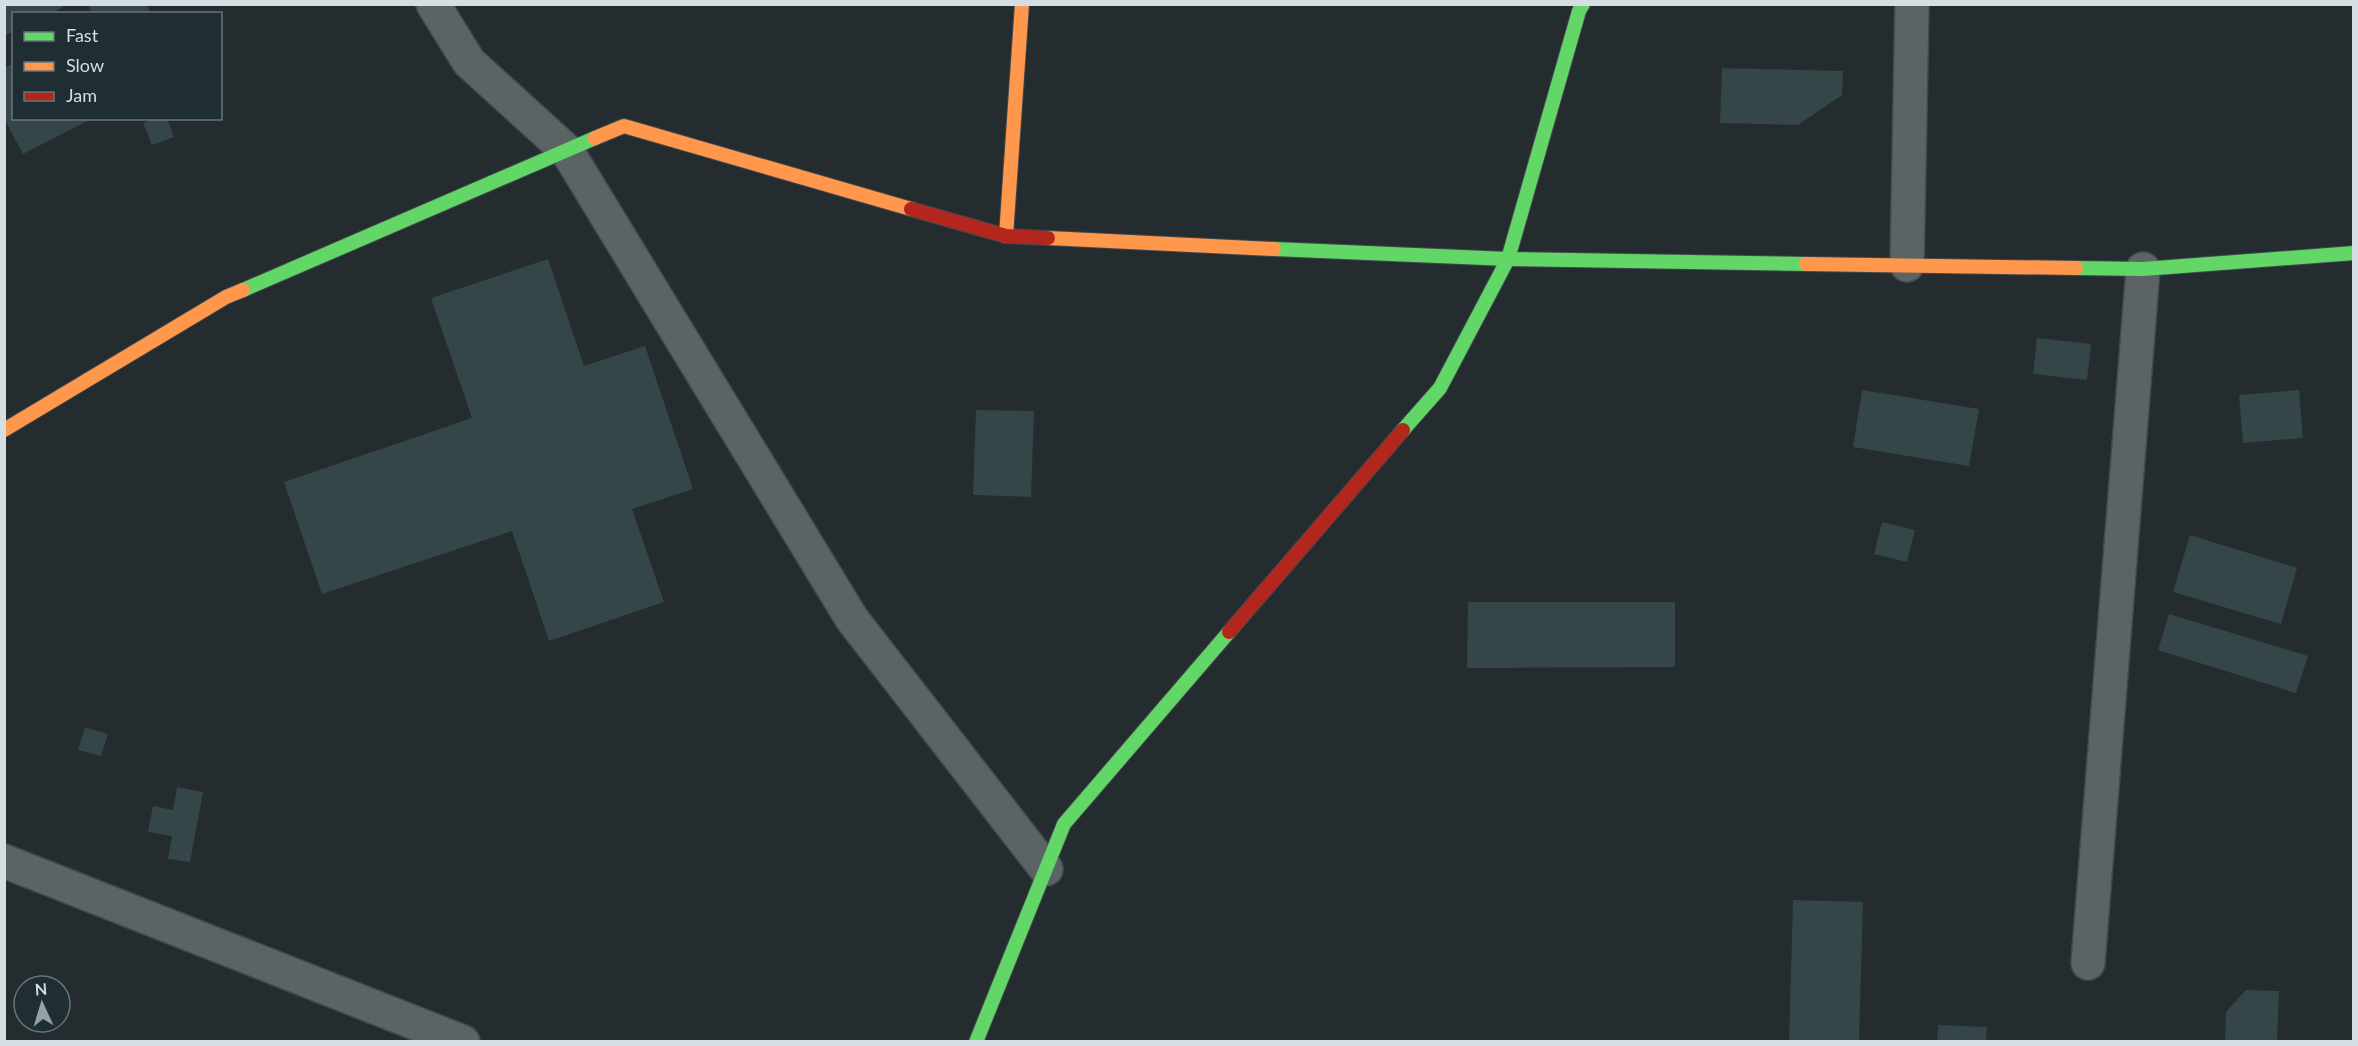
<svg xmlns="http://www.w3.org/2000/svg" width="2358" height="1046" viewBox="0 0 2358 1046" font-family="Lato,sans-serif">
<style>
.building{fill:#344647}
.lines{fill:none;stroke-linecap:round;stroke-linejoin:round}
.street-casing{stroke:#42484b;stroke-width:36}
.fast-casing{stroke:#42484b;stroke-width:16}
.slow-casing{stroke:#42484b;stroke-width:16}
.jam-casing{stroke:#42484b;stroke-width:16}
.street{stroke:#5c6365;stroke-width:33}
.fast{stroke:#63d668;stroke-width:14}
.slow{stroke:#ff974d;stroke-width:14}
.jam{stroke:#b3261e;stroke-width:14}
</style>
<rect width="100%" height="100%" fill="#242c2f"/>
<g class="building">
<polygon points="4,4 68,4 50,14 14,14 14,31 4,36"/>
<polygon points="88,4 146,4 151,14 92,14"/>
<polygon points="14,63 14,118 93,118 23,154 4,118 4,68"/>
<polygon points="1722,68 1843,71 1842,95 1798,125 1720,123"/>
<polygon points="156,118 167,118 174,137 152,145 143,123"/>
<polygon points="548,259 584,366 645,346 693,489 632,509 664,602 549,641 512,531 322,594 284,482 472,418 431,298"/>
<polygon points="2037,338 2091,344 2087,380 2033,374"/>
<polygon points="1862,390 1979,409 1969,466 1853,447"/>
<polygon points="2299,390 2303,438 2243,443 2239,395"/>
<polygon points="976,410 1034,411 1031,497 973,495"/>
<polygon points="1882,522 1915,530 1907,562 1874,554"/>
<polygon points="2190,535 2297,568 2281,624 2173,592"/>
<polygon points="1468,602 1675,602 1675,667 1467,668"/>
<polygon points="2169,614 2308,656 2296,693 2158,650"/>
<polygon points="85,727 108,734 101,756 78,750"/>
<polygon points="177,787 203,792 190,862 168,859 172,836 148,832 153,806 173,810"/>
<polygon points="1793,900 1863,902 1859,1042 1789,1042"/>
<polygon points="2246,990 2279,991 2277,1042 2225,1042 2226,1012"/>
<polygon points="1938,1025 1987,1027 1986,1042 1937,1042"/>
</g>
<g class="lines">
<g class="street-casing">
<g id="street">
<polyline points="433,4 469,62 567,151 852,619 1046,869"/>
<polyline points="1907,265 1912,4"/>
<polyline points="4,861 463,1042"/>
<polyline points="2088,963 2143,269"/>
</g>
</g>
<g class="fast-casing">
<g id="fast">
<polyline points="1274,249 1508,259 1806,264"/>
<polyline points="2076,268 2143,269 2354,253"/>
<polyline points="243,290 595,138"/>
<polyline points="1403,430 1440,388 1508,259 1579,11 1583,4"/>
<polyline points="976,1042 1064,824 1229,632"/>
</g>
</g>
<g class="slow-casing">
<g id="slow">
<polyline points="595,138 624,126 911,209"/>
<polyline points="1006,236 1022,4"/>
<polyline points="1048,238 1274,249"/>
<polyline points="1806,264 2076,268"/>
<polyline points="4,430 226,297 243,290"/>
</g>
</g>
<g class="jam-casing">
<g id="jam">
<polyline points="911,209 1006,236 1048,238"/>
<polyline points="1229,632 1403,430"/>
</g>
</g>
<use href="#street" class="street"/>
<use href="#fast" class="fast"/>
<use href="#slow" class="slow"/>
<use href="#jam" class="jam"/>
</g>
<rect width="2358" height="1046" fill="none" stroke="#d5dee2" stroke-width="12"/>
<rect x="12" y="12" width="210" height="108" fill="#1f2e33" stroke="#687479" stroke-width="1.5"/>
<rect x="24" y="32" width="30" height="9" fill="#63d668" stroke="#687479" stroke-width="1.5"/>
<text x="66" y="42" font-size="18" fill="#d5dee2">Fast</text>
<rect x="24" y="62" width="30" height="9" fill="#ff974d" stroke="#687479" stroke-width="1.5"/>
<text x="66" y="72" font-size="18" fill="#d5dee2">Slow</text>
<rect x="24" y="92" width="30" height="9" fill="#b3261e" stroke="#687479" stroke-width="1.5"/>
<text x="66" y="102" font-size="18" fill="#d5dee2">Jam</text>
<g transform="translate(42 1004) rotate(356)"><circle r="28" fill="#1f2e33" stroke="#687479" stroke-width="1.5"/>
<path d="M0-4.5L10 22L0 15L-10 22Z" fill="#97a0a3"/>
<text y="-9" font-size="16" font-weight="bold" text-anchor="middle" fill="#d5dee2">N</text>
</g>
</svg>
